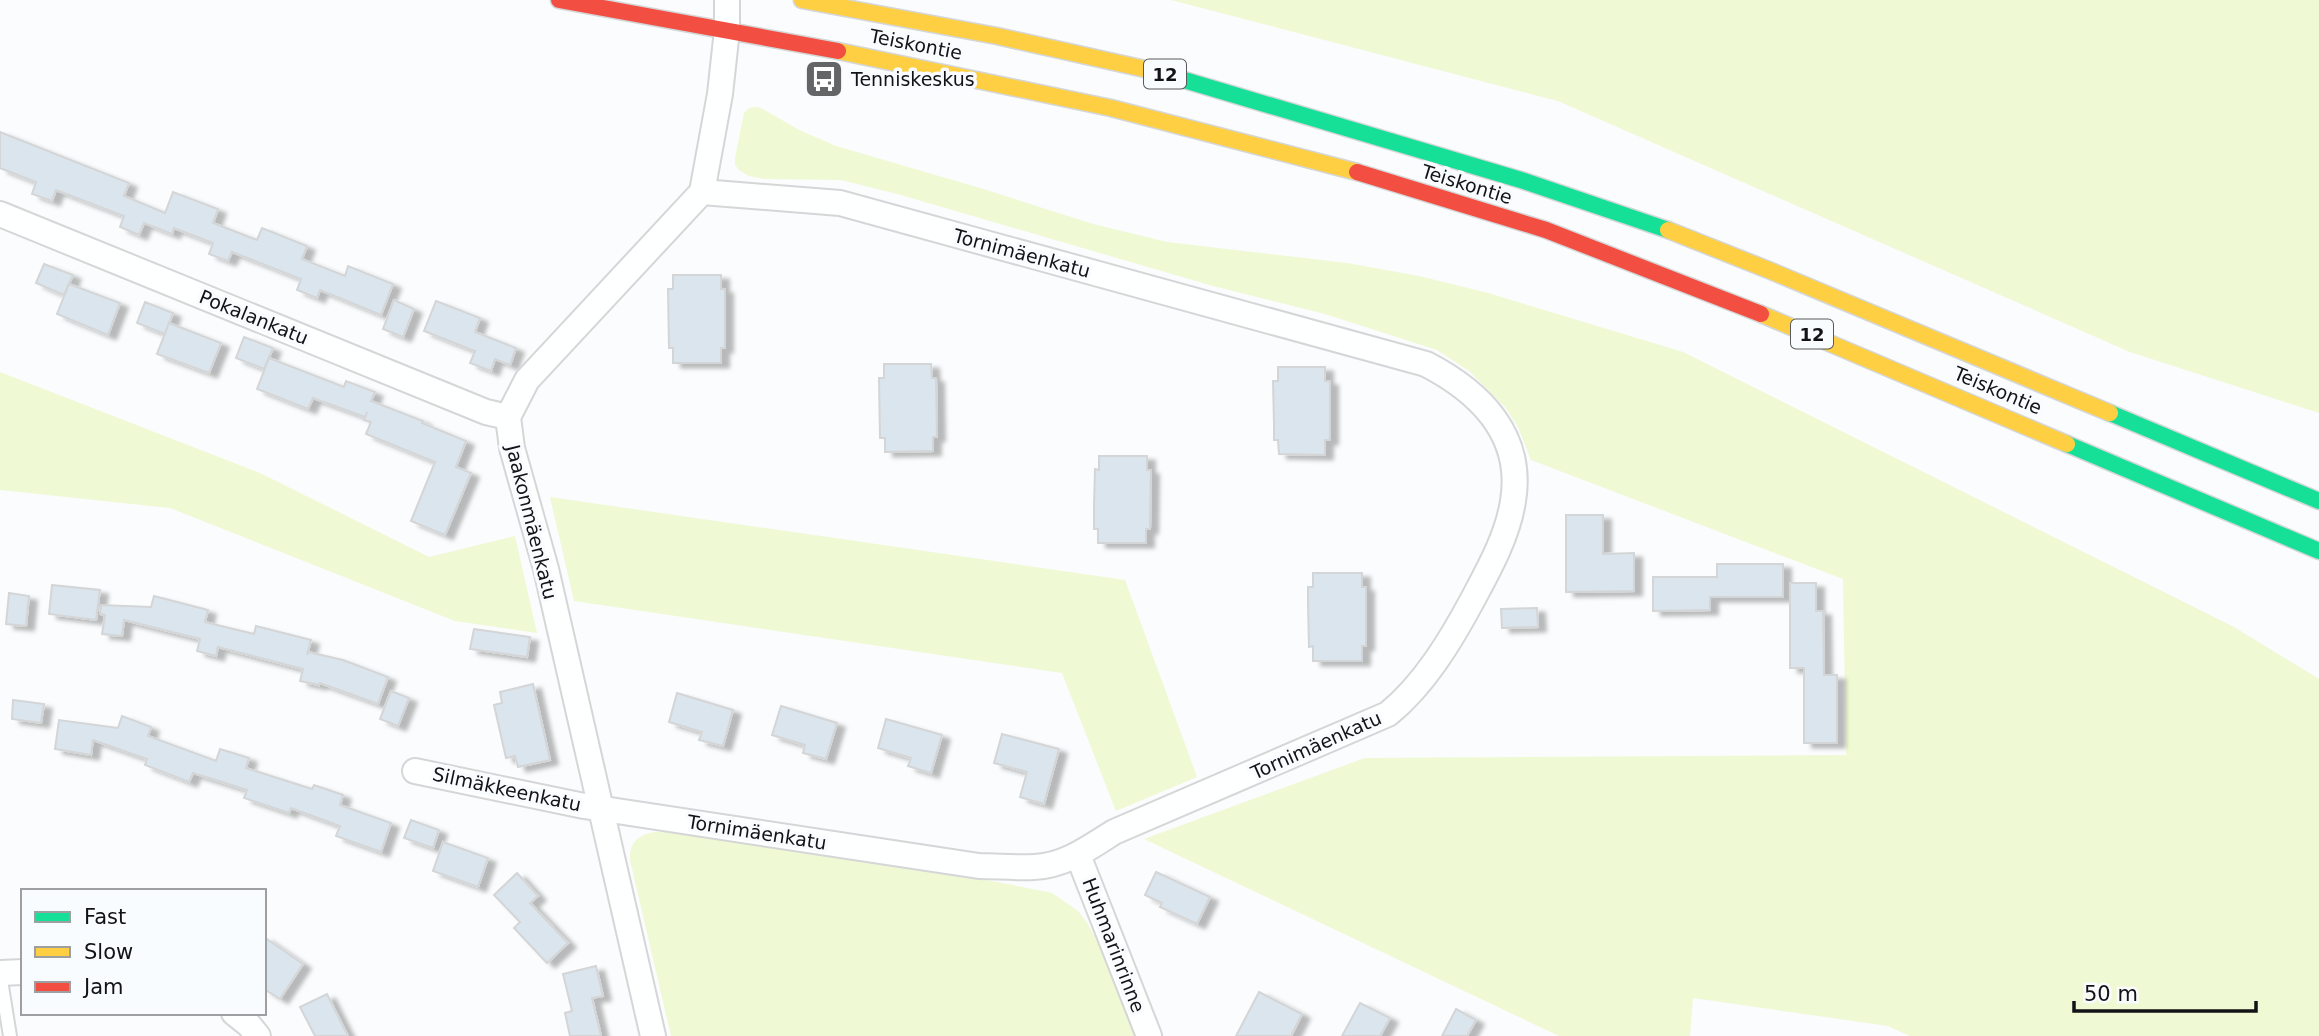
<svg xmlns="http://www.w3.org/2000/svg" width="2319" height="1036" viewBox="0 0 2319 1036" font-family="'DejaVu Sans',sans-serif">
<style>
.green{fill:#eff9d4}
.building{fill:#dbe5ed;stroke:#d4d5d6;stroke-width:2;filter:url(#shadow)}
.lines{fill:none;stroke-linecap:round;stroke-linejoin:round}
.lane-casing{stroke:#d4d6d7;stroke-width:16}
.street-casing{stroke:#d4d6d7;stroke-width:28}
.fast-casing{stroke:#d4d6d7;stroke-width:19}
.slow-casing{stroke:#d4d6d7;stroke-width:19}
.jam-casing{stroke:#d4d6d7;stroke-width:19}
.lane{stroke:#feffff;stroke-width:12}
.street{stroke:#feffff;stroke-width:24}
.fast{stroke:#16e098;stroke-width:16}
.slow{stroke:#ffcf43;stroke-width:16}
.jam{stroke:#f24e42;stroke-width:16}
.labels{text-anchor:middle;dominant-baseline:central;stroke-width:7;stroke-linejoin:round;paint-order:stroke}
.shield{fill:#f9fcfe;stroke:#57595a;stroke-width:2}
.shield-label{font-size:18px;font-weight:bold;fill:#121314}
.street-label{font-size:19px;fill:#121314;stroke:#f9fcfe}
.poi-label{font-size:19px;fill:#121314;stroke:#f9fcfe;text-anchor:start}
</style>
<defs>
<filter id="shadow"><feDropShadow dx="8" dy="4.5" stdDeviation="2" flood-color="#0004"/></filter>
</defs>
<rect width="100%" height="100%" fill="#fafcfd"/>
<g class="green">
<polygon points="1171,0 2319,0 2319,413 2130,352 1558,101"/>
<polygon points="755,107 761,108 799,130 836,146 980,188 1093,224 1167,242 1347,263 1419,276 1488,293 1683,352 2234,627 2319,679 2319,1036 1910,1036 1888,1026 1693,998 1690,1036 1559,1036 1144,839 1365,758 1846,755 1843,579 1531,460 1518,427 1505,407 1469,371 1437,350 1325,314 1213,286 901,195 841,180 764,179 749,176 740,171 735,165 735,158 744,113 749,108"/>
<polygon points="0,372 260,473 429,557 515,536 537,633 455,621 170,508 0,490"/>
<polygon points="550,497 1125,580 1197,777 1116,811 1062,673 574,601"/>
<path d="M655,832H672L997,882L1052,893L1078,911L1088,924L1102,951L1135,1036H671L630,860C629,843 638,835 655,832Z"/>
</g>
<g class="building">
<polygon points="0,132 129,183 124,196 165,213 173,192 218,209 213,223 257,240 262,228 307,246 302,259 345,276 348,266 393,284 381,315 320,290 317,298 297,290 301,279 232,252 228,261 209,254 213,243 174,228 172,234 144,223 139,235 120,227 124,216 56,190 52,201 32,194 36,182 0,168"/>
<polygon points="44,264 73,275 64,295 36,283"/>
<polygon points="673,275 721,275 721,289 725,289 725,348 721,348 721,363 673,363 673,348 669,348 668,289 673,289"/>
<polygon points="69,284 120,303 108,335 57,314"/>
<polygon points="394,300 414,309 403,337 383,329"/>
<polygon points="436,301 480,318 475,332 516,348 510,365 495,359 491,371 470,363 475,351 424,331"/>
<polygon points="145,302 173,313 165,334 137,323"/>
<polygon points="169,323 221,343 209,373 157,354"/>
<polygon points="244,337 273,348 264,369 236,358"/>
<polygon points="269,358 344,387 346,381 375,392 371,401 423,421 422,423 466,441 456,467 471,473 445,535 411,521 435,462 366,434 371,422 364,420 367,412 365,417 313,398 308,409 257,389"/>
<polygon points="884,364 931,364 932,378 936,378 937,437 933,437 933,451 885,452 885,438 880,438 879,378 884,378"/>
<polygon points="1278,367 1325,367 1325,381 1330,381 1330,440 1325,440 1325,455 1279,454 1278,440 1274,440 1274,424 1273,381 1278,381"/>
<polygon points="1099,456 1147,456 1147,470 1151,470 1150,529 1146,529 1146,543 1098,543 1098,529 1094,529 1094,505 1095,469 1099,470"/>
<polygon points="1566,515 1603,515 1603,554 1634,553 1634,591 1566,592"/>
<polygon points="1717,564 1783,564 1783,597 1710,597 1710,610 1653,611 1653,577 1717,577"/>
<polygon points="1313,573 1362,573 1362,587 1366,587 1366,646 1362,646 1362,661 1313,661 1313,646 1309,647 1308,604 1308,587 1313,587"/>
<polygon points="1790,583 1816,583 1816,611 1823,611 1824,675 1837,675 1837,743 1804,743 1804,668 1790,668"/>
<polygon points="52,585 100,590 96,620 49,614"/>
<polygon points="9,593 29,596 26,626 6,624"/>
<polygon points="154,596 208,610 205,622 254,634 256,626 311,640 307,655 308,652 343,660 388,677 378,704 320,683 319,685 300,681 303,669 218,647 216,656 197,651 200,639 124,620 122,636 102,634 105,615 100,614 101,605 151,607"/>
<polygon points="1537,608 1538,627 1502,628 1501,609"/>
<polygon points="474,629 530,637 527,657 470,649"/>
<polygon points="533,684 550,760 518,767 515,756 506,758 494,705 502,703 500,692"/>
<polygon points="391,691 409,698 398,726 380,719"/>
<polygon points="677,693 733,710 723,746 699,740 702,732 669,722"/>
<polygon points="13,700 44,704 41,723 12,719"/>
<polygon points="781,706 837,723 826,759 803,753 805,745 772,735"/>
<polygon points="122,716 151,727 148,736 216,761 220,749 249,758 246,768 312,789 314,785 343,795 340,805 391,823 381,852 336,836 340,826 291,808 289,813 244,798 247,790 193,773 189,782 145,765 147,759 93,740 91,755 55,749 59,720 118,728"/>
<polygon points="886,719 942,735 931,773 908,766 911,758 878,748"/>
<polygon points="1002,734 1059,749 1044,804 1020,797 1027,772 994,763"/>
<polygon points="411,820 439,830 433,848 404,838"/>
<polygon points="443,842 488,858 478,887 433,871"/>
<polygon points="1156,872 1210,897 1197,924 1160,907 1162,903 1145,895"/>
<polygon points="517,873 538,896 530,903 568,943 547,963 514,928 520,922 494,895"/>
<polygon points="264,937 303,964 280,999 264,989"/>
<polygon points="596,966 603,996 592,998 601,1036 570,1036 565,1013 572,1011 563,974"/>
<polygon points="1259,992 1302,1014 1291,1036 1236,1036"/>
<polygon points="327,994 348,1036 315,1036 300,1007"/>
<polygon points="1360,1003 1390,1018 1380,1036 1342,1036"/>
<polygon points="1456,1009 1476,1020 1467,1036 1442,1036"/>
</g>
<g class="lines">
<g class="lane-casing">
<polyline id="lane" points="0,974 10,1036"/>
</g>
<g class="street-casing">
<g id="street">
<polyline points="0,214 486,412 508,417"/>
<path d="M415,771L584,806L979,866C997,866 1016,868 1034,867C1064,866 1089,848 1114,832L1388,714C1424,685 1451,640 1473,599C1489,569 1508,535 1513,501C1524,435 1480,392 1426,364L840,203L702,192"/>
<polyline points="1078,855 1149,1036"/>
<polyline points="0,973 23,972"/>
<polyline points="234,1013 249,1025 258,1036"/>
<polyline points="653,1036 546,569 512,448 508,417 527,380 702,192 720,94 727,30 727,0"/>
</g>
</g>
<g class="fast-casing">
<g id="fast">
<polyline points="1154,71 1521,180 1668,230"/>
<polyline points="2110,413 2319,501"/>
<polyline points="2067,444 2319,551"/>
</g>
</g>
<g class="slow-casing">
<g id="slow">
<polyline points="802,0 997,36 1154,71"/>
<polyline points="838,51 1111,108 1357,172"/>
<polyline points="1668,230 1771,271 2110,413"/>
<polyline points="1761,314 2067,444"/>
</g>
</g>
<g class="jam-casing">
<g id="jam">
<polyline points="559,0 838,51"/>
<polyline points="1357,172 1546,230 1761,314"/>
</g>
</g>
<use href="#lane" class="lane"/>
<use href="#street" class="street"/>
<use href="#fast" class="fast"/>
<use href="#slow" class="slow"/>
<use href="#jam" class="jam"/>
</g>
<defs>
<g id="bus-square" transform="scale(2.0125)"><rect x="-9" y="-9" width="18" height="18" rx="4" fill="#636566" stroke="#f9fcfe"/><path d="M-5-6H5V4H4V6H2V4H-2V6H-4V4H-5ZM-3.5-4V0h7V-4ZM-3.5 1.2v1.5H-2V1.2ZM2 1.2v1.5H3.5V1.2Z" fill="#fff"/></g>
</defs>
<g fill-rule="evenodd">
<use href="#bus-square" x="824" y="79"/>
</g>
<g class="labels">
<g class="shield">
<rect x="1144" y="59.5" width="42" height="29" rx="5"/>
<rect x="1791" y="319.5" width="42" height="29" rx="5"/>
</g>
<g class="shield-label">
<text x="1165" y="74">12</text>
<text x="1812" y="334">12</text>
</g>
<g class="street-label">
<text transform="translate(916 44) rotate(11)">Teiskontie</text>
<text transform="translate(1467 184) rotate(17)">Teiskontie</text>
<text transform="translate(1022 253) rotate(15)">Tornimäenkatu</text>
<text transform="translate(254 317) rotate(22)">Pokalankatu</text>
<text transform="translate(1998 390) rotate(23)">Teiskontie</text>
<text transform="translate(532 522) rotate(76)">Jaakonmäenkatu</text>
<text transform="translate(1316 745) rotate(-24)">Tornimäenkatu</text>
<text transform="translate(507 789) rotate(12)">Silmäkkeenkatu</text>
<text transform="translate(757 832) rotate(9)">Tornimäenkatu</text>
<text transform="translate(1114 945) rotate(69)">Huhmarinrinne</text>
</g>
<g class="poi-label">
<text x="851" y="79">Tenniskeskus</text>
</g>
</g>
<rect x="21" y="889" width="245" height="126" fill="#f9fcfe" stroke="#9d9fa0" stroke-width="2"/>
<rect x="35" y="912" width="35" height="10" fill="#16e098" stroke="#9d9fa0" stroke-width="2"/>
<text x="84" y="924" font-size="21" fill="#121314">Fast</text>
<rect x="35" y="947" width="35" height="10" fill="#ffcf43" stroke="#9d9fa0" stroke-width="2"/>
<text x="84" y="959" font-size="21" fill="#121314">Slow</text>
<rect x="35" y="982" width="35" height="10" fill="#f24e42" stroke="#9d9fa0" stroke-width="2"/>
<text x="84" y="994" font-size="21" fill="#121314">Jam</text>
<path d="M2074 1001v10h182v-10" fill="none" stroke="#121314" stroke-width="3.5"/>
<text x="2084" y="1001" font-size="21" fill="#121314" stroke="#f9fcfe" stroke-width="5" paint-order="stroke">50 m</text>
</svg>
